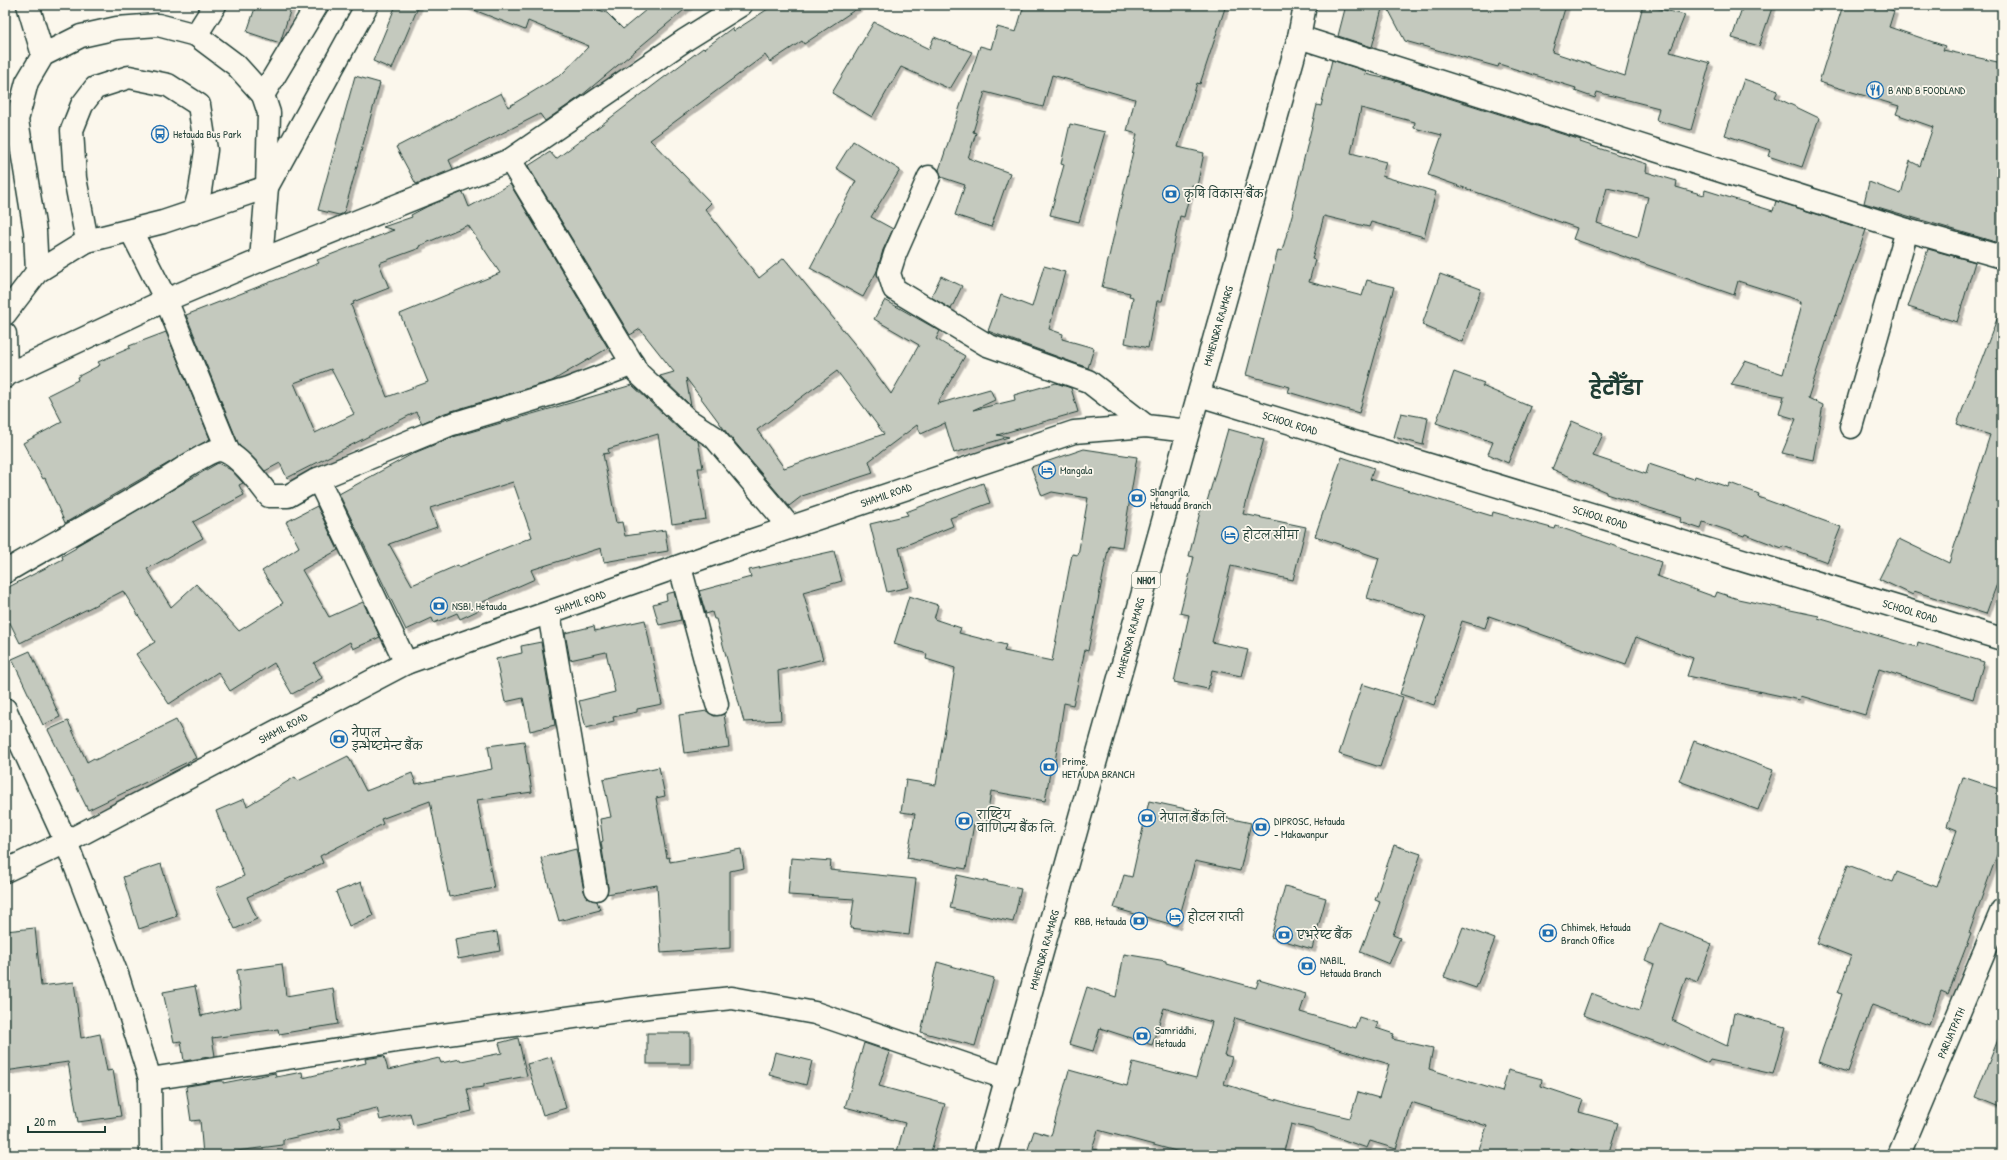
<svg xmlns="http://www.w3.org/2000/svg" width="2007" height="1160" viewBox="0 0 2007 1160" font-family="'Patrick Hand','Playpen Sans Deva',sans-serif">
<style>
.building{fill:#c4c9be;stroke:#1f3d34;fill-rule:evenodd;filter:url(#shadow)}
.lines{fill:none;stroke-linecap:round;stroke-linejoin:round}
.minor-casing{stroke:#1f3d34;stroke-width:25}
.tertiary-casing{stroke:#1f3d34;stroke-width:25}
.trunk-casing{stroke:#1f3d34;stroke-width:25}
.minor{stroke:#fbf7ec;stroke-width:22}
.tertiary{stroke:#fbf7ec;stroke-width:22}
.trunk{stroke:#fbf7ec;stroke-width:22}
.labels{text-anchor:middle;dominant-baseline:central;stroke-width:3.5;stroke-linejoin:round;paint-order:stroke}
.shield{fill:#fbf7ec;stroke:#61756b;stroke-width:1}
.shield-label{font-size:10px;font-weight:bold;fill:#1f3d34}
.poi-label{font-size:11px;fill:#1f3d34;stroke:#fbf7ec;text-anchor:start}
.street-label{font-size:11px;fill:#1f3d34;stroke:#fbf7ec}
.town-label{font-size:19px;font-weight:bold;fill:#1f3d34;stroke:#fbf7ec}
</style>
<defs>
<filter id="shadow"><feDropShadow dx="3.5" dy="3.5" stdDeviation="0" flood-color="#0004"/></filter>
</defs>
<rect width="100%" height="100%" fill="#fbf7ec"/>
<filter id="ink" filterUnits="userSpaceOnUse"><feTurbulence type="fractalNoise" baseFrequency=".025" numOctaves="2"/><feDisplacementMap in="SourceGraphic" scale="8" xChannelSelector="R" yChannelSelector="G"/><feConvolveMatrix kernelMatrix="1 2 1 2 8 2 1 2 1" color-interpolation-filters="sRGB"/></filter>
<g filter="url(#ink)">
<g class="building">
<polygon points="256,5 292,5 280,43 247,32"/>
<polygon points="396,5 419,5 392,69 373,61"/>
<polygon points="464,5 586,5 607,13 623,29 652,5 690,5 581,96 545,121 540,114 449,160 453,169 416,184 396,147 501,93 508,107 562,74 589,46 528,21 525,30 464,6"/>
<path d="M774,5H862L804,44L802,41L770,62L765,55L650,140L711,203L705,209L759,278L784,258L857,347L891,394L919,345L874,319L885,300L940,331L936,339L965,356L937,404L990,389L995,400L973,410L1015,400L1014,395L1056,383L1071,388L1078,412L997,435L1009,437L954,453L945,423L921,434L917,425L869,461L873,473L802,496L789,506L727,433L686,378L691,406L660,376L674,372L640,329L630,335L528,166L550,152L556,159L703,48L704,49L732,28L734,31ZM837,371L884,434L784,468L757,430Z"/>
<polygon points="1024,5 1226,5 1200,84 1197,83 1178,147 1204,153 1197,186 1192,185 1184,217 1180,216 1162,301 1157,301 1148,348 1125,343 1133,297 1129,296 1130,293 1102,287 1137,134 1127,131 1135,99 1052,75 1043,107 985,92 973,132 976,133 968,158 1010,173 991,227 955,215 965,185 941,177 939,170 980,46 991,49 997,27 1016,32"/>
<polygon points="1346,5 1383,5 1372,47 1338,36"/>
<polygon points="1386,5 1566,5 1552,52 1625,76 1643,5 1685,15 1670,52 1710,63 1691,130 1656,120 1659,108 1597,92 1595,98 1575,91 1576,88 1499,64 1498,67 1405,41"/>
<polygon points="1743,5 1773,5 1759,46 1732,38"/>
<polygon points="1843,5 1876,5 1894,11 1889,27 1945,46 1943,50 2002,63 2002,244 1864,203 1869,182 1901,194 1910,161 1920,166 1933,127 1896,114 1899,106 1819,82"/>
<polygon points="874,22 929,49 934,37 972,52 950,89 901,67 872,117 832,93"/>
<path d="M1332,60L1366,71L1365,74L1392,80L1581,140L1580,142L1647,164L1646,172L1677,181L1676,187L1704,195L1705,190L1773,211L1776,201L1866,230L1836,316L1835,315L1808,398L1823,405L1813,460L1782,453L1796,419L1779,414L1784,396L1731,385L1745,361L1783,374L1802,304H1800L1801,301L1738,281L1734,295L1573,239L1577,228L1428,175L1442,135L1414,128L1415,122L1361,108L1351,153L1386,162L1382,176L1436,192L1424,237L1371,222L1369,227L1324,216L1312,259L1315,260L1309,282L1362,296L1367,280L1394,287L1359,413L1288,392L1290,387L1246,375L1278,250L1282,251L1294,208H1292L1317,105L1321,106ZM1607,188L1648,197L1638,237L1597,223Z"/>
<polygon points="355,76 380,83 344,213 339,215 318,210"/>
<polygon points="1744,79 1778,91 1775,97 1819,118 1802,167 1768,156 1770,150 1725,135"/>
<polygon points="1070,124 1105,132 1079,222 1050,215 1064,165 1061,164"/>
<polygon points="853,141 900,170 871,217 893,229 883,250 877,271 863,297 810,268 856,181 836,168"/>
<path d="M510,184L608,348L552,381L445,413L422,423L416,412L287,478L280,463L265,471L239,445L186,315L319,263L317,260L394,230L383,227L412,217L411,215L428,206L463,192L469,207ZM468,225L500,273L400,314L428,382L387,397L351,305L354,304L353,302L389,288L379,263L420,248L419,246ZM331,369L354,414L315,433L294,383Z"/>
<polygon points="1928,249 1975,262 1957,322 1908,307"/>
<polygon points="1044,266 1065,272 1049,329 1063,334 1062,339 1094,348 1088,368 988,331 1001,295 1032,307"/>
<polygon points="1440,274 1481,289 1462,342 1422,325"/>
<polygon points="941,276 962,286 951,309 931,297"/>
<polygon points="2000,311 2002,311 2002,570 1986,614 1914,591 1913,595 1879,579 1899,539 1949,563 1990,435 1957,424"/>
<polygon points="166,332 210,439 65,523 45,478 43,479 23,443 62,422 48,395 78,380 77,377 100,365 98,362 130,348 129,346"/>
<polygon points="1454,372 1484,383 1482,386 1531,407 1508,463 1488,454 1493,442 1436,423"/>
<path d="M632,385L679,429L698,441L703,468H698L706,519L672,524L658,434L608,449L609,453L603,454L616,523L622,522L625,536L665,530L668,551L604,562L601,548L531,570L535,579L476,605L479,610L460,619L457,613L434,623L432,618L406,630L339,494L414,453L453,437ZM513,482L532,537L459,567L458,565L412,585L389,544L437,527L430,508Z"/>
<polygon points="1401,413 1428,418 1423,445 1394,437"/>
<polygon points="1572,421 1603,434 1593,456 1646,474 1649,464 1694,479 1695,476 1728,487 1730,483 1759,494 1758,497 1841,527 1827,562 1783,546 1782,548 1745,534 1744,536 1703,522 1701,529 1680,522 1681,518 1606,494 1606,492 1552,469"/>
<polygon points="1228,429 1264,439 1243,514 1306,527 1293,580 1231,566 1212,642 1248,650 1241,676 1212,670 1208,689 1174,682 1189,615 1180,613 1194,557 1189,556 1202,504 1206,505"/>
<polygon points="1084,449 1137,457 1122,547 1109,545 1088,651 1085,650 1073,705 1064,703 1055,762 1052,761 1045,801 991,791 986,826 974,824 966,869 907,858 915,814 901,812 906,780 936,785 955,668 926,659 927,654 894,644 909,596 938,605 934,619 961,628 959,633 1006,645 1004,651 1052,661 1072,554 1078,555 1088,498 1052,492 1042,496 1031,467"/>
<polygon points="1342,457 1374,468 1370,479 1492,516 1493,512 1555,529 1556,526 1661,562 1657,576 1715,597 1717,592 1738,599 1819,616 1818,618 1917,647 1918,642 1984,662 1973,699 1879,669 1865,715 1801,696 1800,700 1687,676 1693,658 1636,637 1626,664 1489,616 1485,628 1462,621 1434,705 1400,694 1426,616 1367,598 1379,558 1315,536"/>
<polygon points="218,463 231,470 243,483 239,485 244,495 193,522 203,538 147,569 171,607 196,584 239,631 283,603 262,571 299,547 286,522 317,506 338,550 302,570 329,617 363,602 380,637 353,649 350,642 314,663 322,678 292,694 274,663 230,691 218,672 169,704 136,654 155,642 123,591 20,643 5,613 5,589 63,559 62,556 76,548 76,546"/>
<polygon points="983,483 990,503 950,518 953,526 899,548 909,587 887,592 870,524 908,515 906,512"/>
<polygon points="834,551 842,581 803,592 823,659 778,671 781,720 744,722 716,619 714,619 712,612 706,614 699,591 751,577 749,570"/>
<polygon points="674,592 681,620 659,625 653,604 667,600 666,594"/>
<polygon points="645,620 662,704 637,709 637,712 613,717 614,721 586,728 579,701 615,692 606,652 570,660 565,633 594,626 595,631"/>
<polygon points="541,642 555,725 530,731 523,698 505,702 496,659 522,653 521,646"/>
<polygon points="30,651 60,717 43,725 12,659"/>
<polygon points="1362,684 1403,697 1380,767 1339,754"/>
<polygon points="707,711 714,716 724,714 729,747 684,753 679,715"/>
<polygon points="176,720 196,758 88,810 48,730 68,721 87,762 94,758 95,760"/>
<polygon points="524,741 532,792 477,800 494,888 449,897 430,801 381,819 383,824 320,856 323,863 247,897 257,919 235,929 216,888 244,876 226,831 224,832 216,811 244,799 247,806 295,777 298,781 348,756 366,791 412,773 416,784 492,769 488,746"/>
<polygon points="1694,741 1773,770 1758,810 1679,781"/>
<polygon points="659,767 665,796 656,798 667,858 669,857 670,862 741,849 744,868 730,871 730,948 661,953 657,885 607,894 608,887 601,842 603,841 600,819 611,817 603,779"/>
<polygon points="1963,777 2002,790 2002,841 1969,933 1971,934 1948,994 1941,991 1929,1025 1872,1005 1848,1072 1818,1062 1842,994 1838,993 1851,956 1817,943 1848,865 1893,882 1897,872 1937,887 1957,830 1947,826"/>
<polygon points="1149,801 1251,823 1240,871 1195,861 1177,926 1114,908 1124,875 1132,877"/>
<polygon points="1394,845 1421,854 1393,935 1400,938 1389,964 1360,952 1380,902 1375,900"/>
<polygon points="576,849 584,891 587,897 597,901 600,910 559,921 541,858"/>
<polygon points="791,858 831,861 830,870 916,879 909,935 850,928 854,899 788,895"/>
<polygon points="161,864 177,916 139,929 123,877"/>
<polygon points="957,875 1021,889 1013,922 950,908"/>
<polygon points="361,882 373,916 349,926 336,892"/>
<polygon points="1285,886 1326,898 1312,949 1271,937"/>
<polygon points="1660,923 1712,944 1697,982 1686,977 1672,1020 1727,1046 1734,1013 1786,1027 1773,1074 1710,1060 1708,1063 1665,1043 1664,1045 1583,1015 1591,993 1639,1011 1654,964 1645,960"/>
<polygon points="1463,927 1495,939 1476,988 1444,977"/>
<polygon points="35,928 41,986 74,982 81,1038 100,1034 107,1071 113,1070 121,1116 78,1122 68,1062 5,1071 5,971 9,971 5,931"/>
<polygon points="497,932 500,951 458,959 455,939"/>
<path d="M1124,954L1166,961V963L1256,988L1259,980L1306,994L1300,1012L1355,1028L1359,1017L1378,1023L1376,1028L1394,1034L1392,1039L1433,1048L1429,1069L1502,1092L1508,1070L1542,1079L1541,1086L1583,1100L1579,1112L1618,1123L1608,1155H1591L1571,1149L1570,1155H1477L1487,1126L1411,1102L1396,1149L1370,1141L1367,1148L1312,1129L1291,1124L1283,1155H1191L1098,1130L1092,1149L1097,1150L1096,1155H1026L1034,1131L1051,1136L1069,1070L1127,1086L1133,1062L1196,1078L1212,1022L1164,1008L1152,1045L1100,1028L1093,1051L1069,1044L1087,987L1116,997ZM1235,1018L1389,1064L1379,1098L1358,1092L1350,1118L1294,1105L1224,1084L1232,1057L1224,1055Z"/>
<polygon points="937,962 994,978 975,1046 921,1032"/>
<polygon points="282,964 286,996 333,988 338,1024 279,1034 278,1029 212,1038 215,1056 184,1061 181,1041 174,1042 163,992 195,986 201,1016 241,1007 237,970"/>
<polygon points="2001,1032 2002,1032 2002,1108 1975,1097"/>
<rect x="647" y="1033" width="43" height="31"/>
<polygon points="518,1038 527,1076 484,1084 484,1087 467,1089 472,1111 413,1125 410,1113 380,1120 377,1108 338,1117 341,1127 283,1140 283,1145 229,1152 230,1155 203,1155 200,1120 191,1121 186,1087 188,1086 218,1081 223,1081 223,1083 275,1073 276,1077 302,1072 303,1078 366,1063 365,1059 384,1056 388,1070 439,1058 441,1063 460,1059 461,1061 502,1053 499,1043"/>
<polygon points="864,1043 890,1052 879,1086 945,1104 930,1155 896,1155 905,1123 845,1107"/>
<polygon points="775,1052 812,1061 806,1085 769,1075"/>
<polygon points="551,1057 566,1108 543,1115 527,1064"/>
</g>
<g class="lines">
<g class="minor-casing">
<g id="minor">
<polyline points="28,5 43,55"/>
<polyline points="196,35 215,5"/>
<polyline points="1299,37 1907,230 2002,257"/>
<polyline points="263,95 317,5"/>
<polyline points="510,160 638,373 688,420 714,437 790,527"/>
<polyline points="929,177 895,254 889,273 894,289 987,345 1088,381 1146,426"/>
<polyline points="131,231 166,300 229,453"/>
<polyline points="87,241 75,178 72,130 82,105 95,88 129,77 168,85 199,105 206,150 200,191 194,213"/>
<polyline points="37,272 35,231 17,120 27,82 43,55 81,36 117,28 158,25 196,35 236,65 263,95 269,113 267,187 261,260"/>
<polyline points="5,314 37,272 87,241 163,222 267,187 367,5"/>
<polyline points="5,334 6,375"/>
<polyline points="5,377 6,375 166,300 261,260 510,160 685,40 741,5"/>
<polyline points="1199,395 2002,639"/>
<polyline points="1851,427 1907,230"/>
<polyline points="318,479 406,663"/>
<polyline points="680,567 717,704"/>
<path d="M5,572C62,538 120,509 176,473C183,468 210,451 218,450C236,450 259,483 269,496H288L318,479L449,425L568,389L633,364"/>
<polyline points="549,613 596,889"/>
<polyline points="5,871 66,842 406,663 753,540 1074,432 1146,426 1188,431"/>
<polyline points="150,1079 397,1041 655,1006 732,998 815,1013 1008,1079"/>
<polyline points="1899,1155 2002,910"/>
</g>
</g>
<g class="tertiary-casing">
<polyline id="tertiary" points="5,709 66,842 118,977 150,1079 151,1155"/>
</g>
<g class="trunk-casing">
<polyline id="trunk" points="985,1155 1299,37 1305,5"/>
</g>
<use href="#minor" class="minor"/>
<use href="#tertiary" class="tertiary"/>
<use href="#trunk" class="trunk"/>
</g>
</g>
<defs>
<g id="restaurant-ring" transform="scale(0.9)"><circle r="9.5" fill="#fbf7ec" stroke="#1f6fb2" stroke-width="1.5"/><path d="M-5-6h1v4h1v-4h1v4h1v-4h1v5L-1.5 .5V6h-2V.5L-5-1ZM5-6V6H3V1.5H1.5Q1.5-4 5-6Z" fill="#1f6fb2"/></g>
<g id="bus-ring" transform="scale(0.9)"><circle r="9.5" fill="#fbf7ec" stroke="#1f6fb2" stroke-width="1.5"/><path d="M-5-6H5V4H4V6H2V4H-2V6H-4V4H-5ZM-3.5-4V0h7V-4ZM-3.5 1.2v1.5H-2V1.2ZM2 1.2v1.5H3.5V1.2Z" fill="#1f6fb2"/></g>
<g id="bank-ring" transform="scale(0.9)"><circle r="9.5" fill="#fbf7ec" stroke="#1f6fb2" stroke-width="1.5"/><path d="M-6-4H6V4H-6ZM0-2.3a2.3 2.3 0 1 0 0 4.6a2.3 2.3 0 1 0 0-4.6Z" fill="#1f6fb2"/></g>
<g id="hotel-ring" transform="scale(0.9)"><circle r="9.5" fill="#fbf7ec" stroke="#1f6fb2" stroke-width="1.5"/><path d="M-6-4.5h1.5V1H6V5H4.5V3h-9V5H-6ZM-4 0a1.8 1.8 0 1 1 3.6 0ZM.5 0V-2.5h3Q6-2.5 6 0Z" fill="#1f6fb2"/></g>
</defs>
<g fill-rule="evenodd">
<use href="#restaurant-ring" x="1875" y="90"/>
<use href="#bus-ring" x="160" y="134"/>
<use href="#bank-ring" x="1171" y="194"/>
<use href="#hotel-ring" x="1047" y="470"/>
<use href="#bank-ring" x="1137" y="498"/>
<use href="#hotel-ring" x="1230" y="535"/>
<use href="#bank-ring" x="439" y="606"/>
<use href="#bank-ring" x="339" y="739"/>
<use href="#bank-ring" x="1049" y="767"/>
<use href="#bank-ring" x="1147" y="818"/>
<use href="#bank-ring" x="964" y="821"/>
<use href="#bank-ring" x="1261" y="827"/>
<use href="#hotel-ring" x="1175" y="917"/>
<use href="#bank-ring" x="1139" y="921"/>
<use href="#bank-ring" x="1548" y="933"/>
<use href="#bank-ring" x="1284" y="935"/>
<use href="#bank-ring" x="1307" y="966"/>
<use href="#bank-ring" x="1142" y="1036"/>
</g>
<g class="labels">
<rect class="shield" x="1132" y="572" width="28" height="16" rx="3"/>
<g class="shield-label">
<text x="1146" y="580">NH01</text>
</g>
<g class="poi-label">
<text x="1888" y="90">B AND B FOODLAND</text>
<text x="173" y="134">Hetauda Bus Park</text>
<text x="1184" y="194">कृषि विकास बैंक</text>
<text x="1060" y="470">Mangala</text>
<text x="1150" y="492">Shangrila,<tspan x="1150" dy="13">Hetauda Branch</tspan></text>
<text x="1243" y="535">होटल सीमा</text>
<text x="452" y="606">NSBI, Hetauda</text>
<text x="352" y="733">नेपाल<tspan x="352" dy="13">इन्भेष्टमेन्ट बैंक</tspan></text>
<text x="1062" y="761">Prime,<tspan x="1062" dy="13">HETAUDA BRANCH</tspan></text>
<text x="977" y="815">राष्ट्रिय<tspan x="977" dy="13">वाणिज्य बैंक लि.</tspan></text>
<text x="1160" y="818">नेपाल बैंक लि.</text>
<text x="1274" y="821">DIPROSC, Hetauda<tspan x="1274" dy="13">- Makawanpur</tspan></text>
<text x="1188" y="917">होटल राप्ती</text>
<text x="1126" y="921" text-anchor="end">RBB, Hetauda</text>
<text x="1561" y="927">Chhimek, Hetauda<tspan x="1561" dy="13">Branch Office</tspan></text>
<text x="1297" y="935">एभरेष्ट बैंक</text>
<text x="1320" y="960">NABIL,<tspan x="1320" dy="13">Hetauda Branch</tspan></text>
<text x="1155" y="1030">Samriddhi,<tspan x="1155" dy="13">Hetauda</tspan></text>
</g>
<g class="street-label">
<text transform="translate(1218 326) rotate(-74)">MAHENDRA RAJMARG</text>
<text transform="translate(1290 423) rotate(17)">SCHOOL ROAD</text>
<text transform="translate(886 495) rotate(-19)">SHAMIL ROAD</text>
<text transform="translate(1600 517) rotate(17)">SCHOOL ROAD</text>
<text transform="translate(580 602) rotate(-19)">SHAMIL ROAD</text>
<text transform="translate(1910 611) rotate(17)">SCHOOL ROAD</text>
<text transform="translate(1130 638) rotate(-75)">MAHENDRA RAJMARG</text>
<text transform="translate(283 728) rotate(-28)">SHAMIL ROAD</text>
<text transform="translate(1044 950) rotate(-74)">MAHENDRA RAJMARG</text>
<text transform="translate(1951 1033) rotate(-67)">PARIJATPATH</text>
</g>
<g class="town-label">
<text x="1616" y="388">हेटौँडा</text>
</g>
</g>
<rect width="2007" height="1160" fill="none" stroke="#fbf7ec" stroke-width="20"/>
<rect x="10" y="10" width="1987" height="1140" fill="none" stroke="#1f3d34" stroke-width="1.5" filter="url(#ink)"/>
<path d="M28 1126v6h77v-6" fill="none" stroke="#1f3d34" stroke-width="2"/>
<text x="34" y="1126" font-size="12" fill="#1f3d34" stroke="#fbf7ec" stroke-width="3" paint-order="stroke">20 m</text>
</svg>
